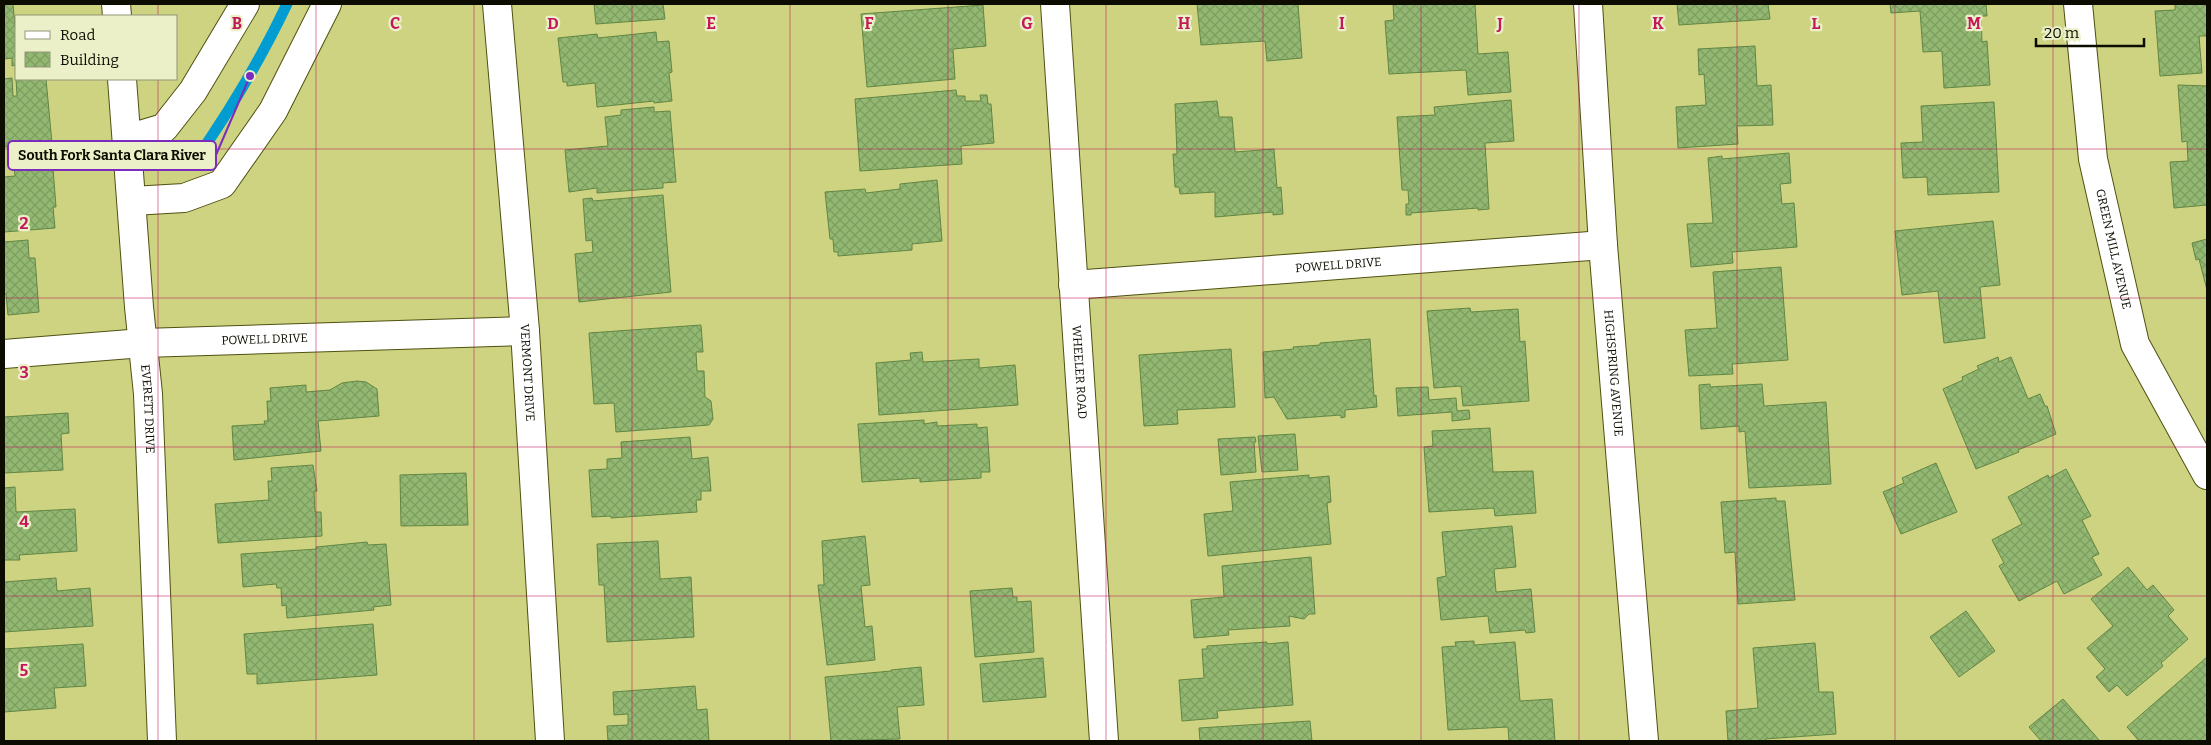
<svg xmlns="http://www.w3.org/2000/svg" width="2211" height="745" viewBox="0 0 2211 745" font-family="Bitter,serif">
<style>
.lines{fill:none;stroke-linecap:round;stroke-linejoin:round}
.stream{stroke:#019cd2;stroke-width:11}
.building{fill:url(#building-cross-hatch);stroke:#628642}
.minor-casing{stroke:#4f5111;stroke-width:30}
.minor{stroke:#fff;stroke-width:28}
.grid{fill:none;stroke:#c2185b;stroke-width:1;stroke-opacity:0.55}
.labels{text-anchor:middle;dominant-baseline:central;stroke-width:4.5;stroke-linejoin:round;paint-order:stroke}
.street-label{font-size:12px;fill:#0c0d00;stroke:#ecf0c8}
.grid-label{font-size:16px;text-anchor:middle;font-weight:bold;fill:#c2185b;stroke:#ecf0c8;stroke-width:4.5;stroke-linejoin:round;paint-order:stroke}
.leader{fill:none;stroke:#7b2cbf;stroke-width:2}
.callout-dot{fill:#7b2cbf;stroke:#ecf0c8;stroke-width:2}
.callout{fill:#ecf0c8;stroke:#7b2cbf;stroke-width:2}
.callout-label{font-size:14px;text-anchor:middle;font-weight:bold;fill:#0c0d00}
</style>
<defs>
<pattern id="building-cross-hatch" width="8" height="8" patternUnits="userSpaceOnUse" patternTransform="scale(1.25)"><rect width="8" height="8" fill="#92b872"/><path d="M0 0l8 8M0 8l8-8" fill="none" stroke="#7d9d61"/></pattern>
</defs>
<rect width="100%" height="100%" fill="#cdd381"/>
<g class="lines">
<path class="stream" d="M192,165C228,114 260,61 287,4"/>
</g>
<g class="building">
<polygon points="4,4 13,4 15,27 16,27 16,65 12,66 12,58 4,59"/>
<polygon points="594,4 663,4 665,19 596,24"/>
<polygon points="1197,4 1298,4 1302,58 1267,61 1265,41 1201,45"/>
<polygon points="1393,4 1475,4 1478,54 1508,52 1511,92 1468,95 1466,70 1389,74 1385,21 1394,20"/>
<polygon points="1677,4 1768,4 1770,19 1679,25"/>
<polygon points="1890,4 1986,4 1987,16 1981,16 1982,42 1987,41 1990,85 1944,88 1942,51 1923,52 1920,11 1891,13"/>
<polygon points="2175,4 2207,4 2207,36 2199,36 2202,73 2160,76 2155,11 2175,10"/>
<polygon points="983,5 986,46 953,49 955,79 867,87 861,14"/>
<polygon points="656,32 657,42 669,41 672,72 669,73 672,101 654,103 654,101 597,107 595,83 567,86 567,82 563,82 558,38 597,34 598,38"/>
<polygon points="1755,46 1757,86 1771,85 1773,125 1737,126 1738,144 1678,148 1676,107 1706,105 1704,74 1699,75 1698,49"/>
<polygon points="12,78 13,96 17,96 16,79 46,79 52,143 4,147 4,79"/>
<polygon points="2178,85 2207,86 2207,205 2174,208 2170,162 2188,161 2187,141 2182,142"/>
<polygon points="956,90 957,96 965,96 965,101 981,101 980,95 987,95 988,104 991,104 994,143 961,146 962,164 860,171 855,99"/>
<polygon points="1511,100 1514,141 1485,143 1489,209 1478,210 1478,208 1411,213 1411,215 1406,215 1406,204 1409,204 1408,190 1402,190 1397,117 1435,115 1434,107"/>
<polygon points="1217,101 1219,117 1232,117 1235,152 1274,149 1277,188 1281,187 1283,214 1273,215 1273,212 1215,217 1215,192 1180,194 1179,187 1175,187 1173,154 1177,154 1175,104"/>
<polygon points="1994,102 1999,192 1928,195 1927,177 1903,178 1901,143 1923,142 1921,106"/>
<polygon points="654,107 654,112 670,111 676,182 663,183 663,188 597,193 597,188 569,192 565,150 608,146 605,117 621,115 621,110"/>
<polygon points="1789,153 1791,183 1780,184 1782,204 1794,203 1797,247 1732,252 1733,263 1691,267 1687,224 1713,223 1708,158 1722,156 1722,159"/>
<polygon points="52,155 56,207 53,207 55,228 4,232 4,177 15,176 13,159"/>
<polygon points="937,180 942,241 912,244 912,250 838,256 838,252 834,252 833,239 830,239 825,192 865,189 866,193 900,189 900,184"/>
<polygon points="663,195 671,292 579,302 575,254 593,252 592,240 586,241 583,199 592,198 593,201"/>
<polygon points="1993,221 2000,285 1980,287 1985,338 1944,343 1938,291 1902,295 1895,231"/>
<polygon points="2207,239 2207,290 2199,259 2196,260 2192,243"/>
<polygon points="28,240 29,258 35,258 39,312 8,315 6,294 4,295 4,242"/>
<polygon points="1781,267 1788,360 1732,364 1733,374 1689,376 1685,330 1717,328 1713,272"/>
<polygon points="1470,308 1471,312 1518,309 1520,342 1525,341 1529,401 1463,406 1461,386 1434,388 1427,311"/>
<polygon points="701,325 703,352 696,352 697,371 704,371 705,397 711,401 713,419 709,425 616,432 614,403 594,404 589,333"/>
<polygon points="1370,339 1374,396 1376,395 1377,407 1345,410 1345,417 1341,418 1341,415 1287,419 1274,397 1265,398 1263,352 1294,349 1293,347 1320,345 1320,343"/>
<polygon points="1231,349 1235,407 1177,410 1178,424 1144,426 1139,355"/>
<polygon points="922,352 923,362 979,359 979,368 1015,365 1018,405 879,415 876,363 911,360 910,353"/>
<polygon points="1998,357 1999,362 2011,357 2028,399 2040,394 2045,406 2047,406 2056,434 2018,450 2019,452 1976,469 1943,389 1963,380 1962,377 1979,369 1977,366"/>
<polygon points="357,381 366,382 377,389 379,416 318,421 321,451 234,460 232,426 265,424 264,421 268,421 267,401 271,401 270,388 306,385 306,392 330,390 342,383"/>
<polygon points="1710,384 1710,387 1762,384 1764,406 1826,402 1831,484 1749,488 1745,431 1739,432 1739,426 1701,429 1699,385"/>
<polygon points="1428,387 1429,400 1456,398 1457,411 1469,410 1470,419 1452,421 1452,412 1398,416 1396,388"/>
<polygon points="68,413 69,433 61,434 63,470 4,473 4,417"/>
<polygon points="924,420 924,424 937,422 937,426 977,424 977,428 987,427 990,472 981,472 981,478 920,482 920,478 862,482 858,424"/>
<polygon points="1490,428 1493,472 1533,471 1536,513 1495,516 1494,508 1429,512 1424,447 1433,446 1432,431"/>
<polygon points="1295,434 1298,470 1262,472 1258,436"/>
<polygon points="690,437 692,459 708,457 711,491 701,491 701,500 696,500 697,512 611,518 611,516 592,517 589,470 607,469 607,459 622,458 621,442"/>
<polygon points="1255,437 1256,442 1254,442 1256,472 1221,475 1218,439"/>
<polygon points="1936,463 1957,512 1901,534 1883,492 1904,483 1902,478"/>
<polygon points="313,465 317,491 314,491 315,512 321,512 322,536 218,543 215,504 269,500 268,481 272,481 271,468"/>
<polygon points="2066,469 2091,516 2082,520 2099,554 2092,557 2102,575 2064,594 2057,581 2019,601 1999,566 2004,563 1992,540 2022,524 2008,497 2048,475 2049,478"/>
<polygon points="466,473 468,525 401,526 400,475"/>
<polygon points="1309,475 1309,478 1329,476 1331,502 1327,503 1331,544 1208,556 1204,514 1233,511 1230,482"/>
<polygon points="15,487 16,512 75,509 77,551 19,555 20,560 4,560 4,488"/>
<polygon points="1776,498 1776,501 1785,501 1795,600 1738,604 1735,552 1725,553 1721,502"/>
<polygon points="1512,526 1516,567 1494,569 1496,592 1531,589 1535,632 1526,633 1525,630 1490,633 1488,616 1441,620 1437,578 1446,576 1442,532"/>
<polygon points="865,536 870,585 861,586 865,627 872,626 875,660 827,665 818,585 824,585 822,541"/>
<polygon points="658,541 660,579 691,577 694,637 607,642 604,585 599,585 597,544"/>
<polygon points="367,542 368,545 386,544 391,605 373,607 374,610 287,618 286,605 282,606 281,588 277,588 276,584 243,587 241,554 317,549 316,547"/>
<polygon points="1311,557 1315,614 1309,614 1304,619 1289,616 1290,626 1228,630 1229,635 1194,638 1191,600 1224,597 1222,566"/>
<polygon points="2128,567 2147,590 2153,585 2174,610 2168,616 2188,639 2161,663 2163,666 2127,696 2117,685 2109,692 2096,677 2105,669 2087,648 2113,626 2091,599"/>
<polygon points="56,578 57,591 90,588 93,626 4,632 4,582"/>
<polygon points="1012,588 1013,597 1017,597 1017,602 1031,601 1034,652 975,657 970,591"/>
<polygon points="1966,611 1995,651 1959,677 1930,637"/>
<polygon points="373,624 377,675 257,684 257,674 247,674 244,634"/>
<polygon points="1474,641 1474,645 1515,642 1520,701 1552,699 1555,741 1509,741 1508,727 1448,730 1442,647 1456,646 1455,642"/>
<polygon points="1267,642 1267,644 1288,642 1293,705 1217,711 1218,718 1182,721 1179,680 1204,678 1202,649 1207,649 1207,646"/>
<polygon points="1815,643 1819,692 1833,692 1836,734 1765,739 1765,741 1728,741 1726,711 1758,708 1753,648"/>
<polygon points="83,644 86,686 54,688 56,708 4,712 4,649"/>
<polygon points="2207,657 2207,741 2139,741 2127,727"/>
<polygon points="1043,658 1046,697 983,702 980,664"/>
<polygon points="921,667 924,705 897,707 900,739 831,741 825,677 891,671 891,670"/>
<polygon points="695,686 697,710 707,709 709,741 608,741 607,726 628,725 628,714 614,715 613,692"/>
<polygon points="2063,699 2099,740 2098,741 2041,741 2029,727"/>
<polygon points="1310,721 1312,741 1200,741 1199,728"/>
</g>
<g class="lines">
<g class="minor-casing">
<g id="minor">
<polyline points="116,4 117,16"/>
<path id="s1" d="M497,4L525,331L550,741"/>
<path id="s2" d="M1055,4L1104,741"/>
<path id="s3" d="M1588,4L1603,245L1644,741"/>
<path id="s4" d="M2078,4L2093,159L2135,344L2207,475"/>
<path id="s5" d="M122,79L139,307L148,394L162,741"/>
<polyline points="127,139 164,128 193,91 245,4"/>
<polyline points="132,201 184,198 222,184 273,111 327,4"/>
<path id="s6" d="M1073,285L1603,245"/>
<path id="s7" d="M4,354L143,343L525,331"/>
</g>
</g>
<use href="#minor" class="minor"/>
</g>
<path class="grid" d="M158,4V16M316,4V741M474,4V741M632,4V741M790,4V741M948,4V741M1106,4V741M1263,4V741M1421,4V741M1579,4V741M1737,4V741M1895,4V741M2053,4V741M158,79V741M4,149H2207M4,298H2207M4,447H2207M4,596H2207"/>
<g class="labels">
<g class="street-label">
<text stroke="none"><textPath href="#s4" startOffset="248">GREEN MILL AVENUE</textPath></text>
<text stroke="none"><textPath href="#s6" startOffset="266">POWELL DRIVE</textPath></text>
<text stroke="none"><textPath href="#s7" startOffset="261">POWELL DRIVE</textPath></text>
<text stroke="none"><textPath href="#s1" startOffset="370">VERMONT DRIVE</textPath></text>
<text stroke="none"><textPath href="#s2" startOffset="369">WHEELER ROAD</textPath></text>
<text stroke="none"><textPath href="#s3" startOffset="370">HIGHSPRING AVENUE</textPath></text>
<text stroke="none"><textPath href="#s5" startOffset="331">EVERETT DRIVE</textPath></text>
</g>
</g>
<g class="grid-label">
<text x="237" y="29">B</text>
<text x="395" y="29">C</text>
<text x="553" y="29">D</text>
<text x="711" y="29">E</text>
<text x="869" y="29">F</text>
<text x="1027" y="29">G</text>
<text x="1184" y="29">H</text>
<text x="1342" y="29">I</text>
<text x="1500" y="29">J</text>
<text x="1658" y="29">K</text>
<text x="1816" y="29">L</text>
<text x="1974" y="29">M</text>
<text x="24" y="229">2</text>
<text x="24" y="378">3</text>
<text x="24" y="527">4</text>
<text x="24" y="676">5</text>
</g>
<path class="leader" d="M250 76L216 155"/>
<circle class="callout-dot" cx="250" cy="76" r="5"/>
<rect class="callout" x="8" y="141" width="208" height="29" rx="5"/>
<g class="callout-label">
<text x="112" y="160">South Fork Santa Clara River</text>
</g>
<rect width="2211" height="745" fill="none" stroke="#0c0d00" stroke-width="10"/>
<rect x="15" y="15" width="162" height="65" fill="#ecf0c8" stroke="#929578"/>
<rect x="25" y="31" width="25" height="8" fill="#ffffff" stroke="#929578"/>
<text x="60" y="40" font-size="15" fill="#0c0d00">Road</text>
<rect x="25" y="52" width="25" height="15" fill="url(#building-cross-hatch)" stroke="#929578"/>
<text x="60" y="65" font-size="15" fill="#0c0d00">Building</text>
<path d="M2036 38v8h108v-8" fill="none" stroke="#0c0d00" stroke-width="2.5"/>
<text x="2044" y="38" font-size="15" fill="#0c0d00" stroke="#ecf0c8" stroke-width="4" paint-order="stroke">20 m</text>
</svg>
